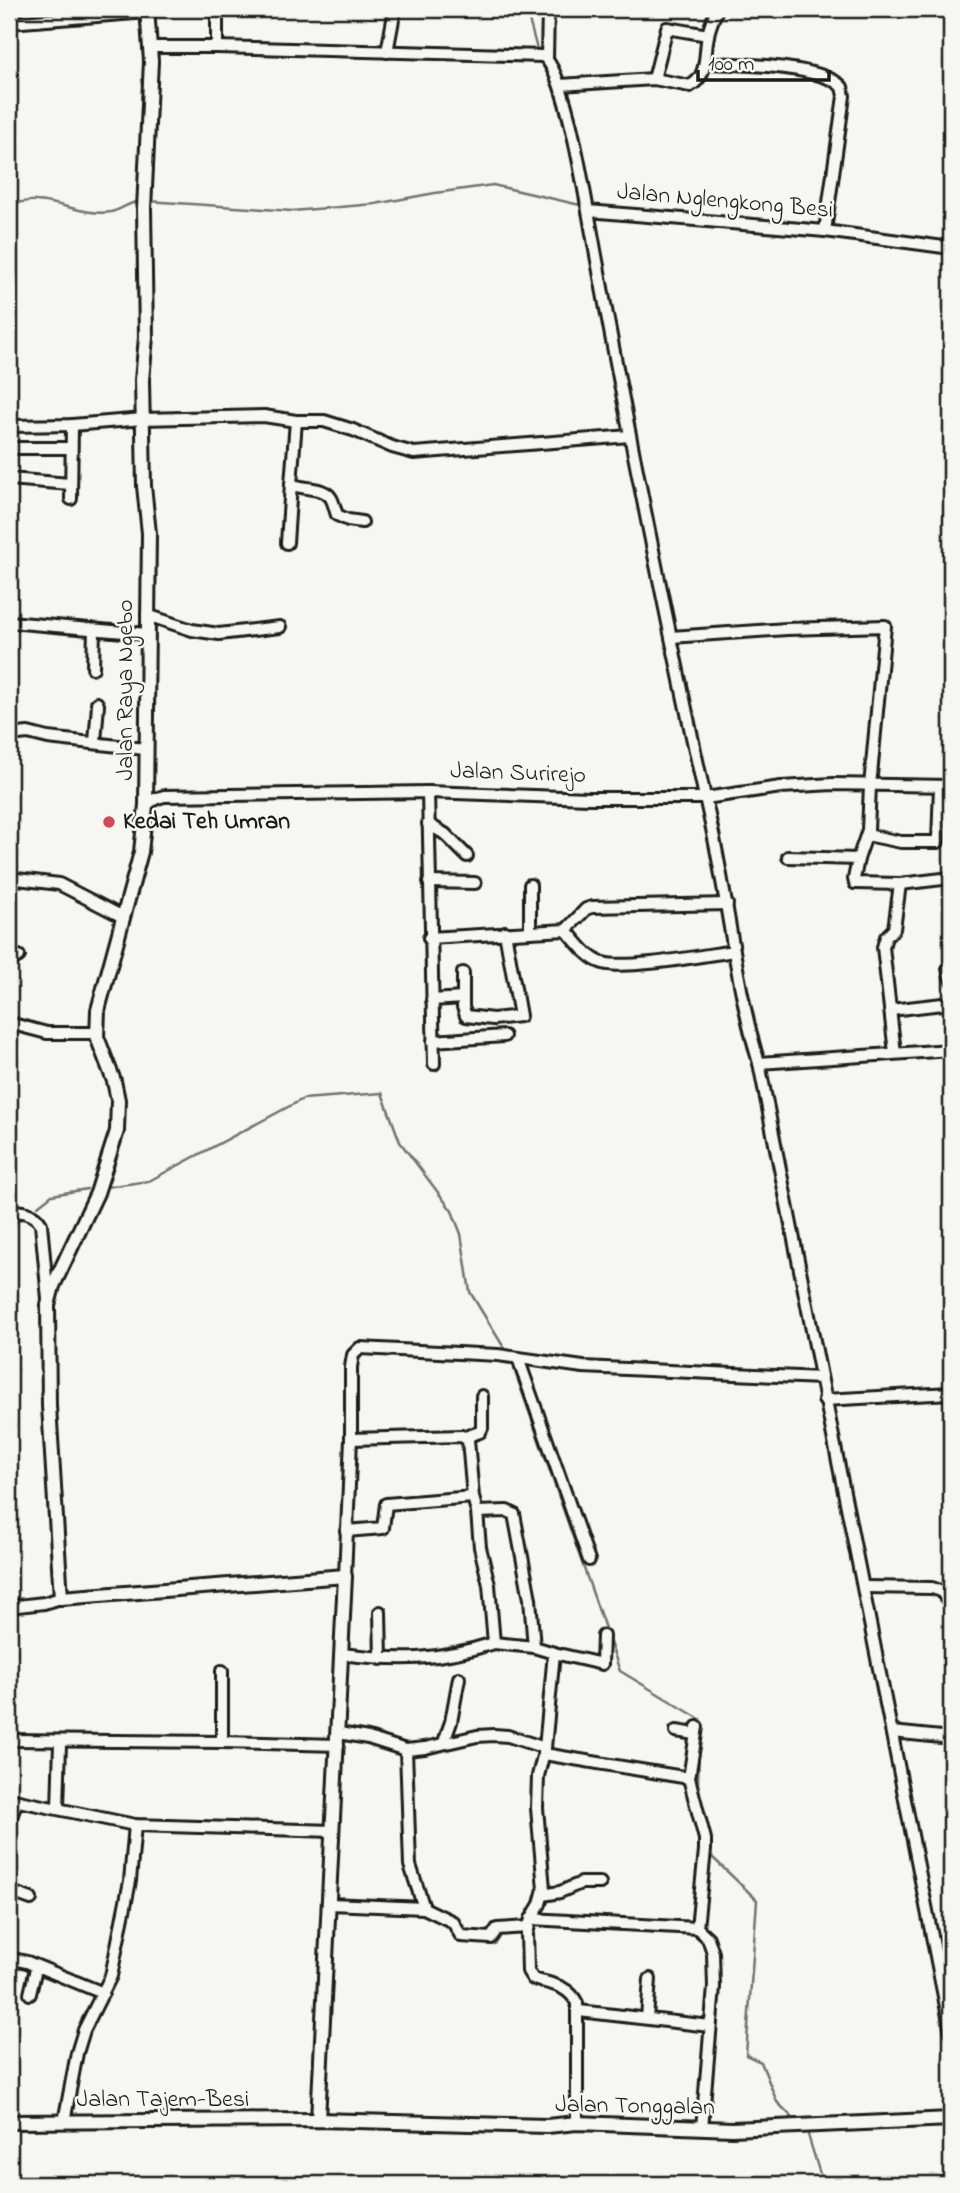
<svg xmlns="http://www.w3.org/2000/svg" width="960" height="2193" viewBox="0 0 960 2193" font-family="'Indie Flower',sans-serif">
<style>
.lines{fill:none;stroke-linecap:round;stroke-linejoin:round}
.stream{stroke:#727271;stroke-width:2.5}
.minor-casing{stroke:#1c1c1c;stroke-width:16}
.tertiary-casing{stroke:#1c1c1c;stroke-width:18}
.minor{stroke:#f6f6f2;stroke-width:10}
.tertiary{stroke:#f6f6f2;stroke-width:12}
.poi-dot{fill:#d1495b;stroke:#f6f6f2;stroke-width:2.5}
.labels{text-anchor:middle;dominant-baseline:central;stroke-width:5;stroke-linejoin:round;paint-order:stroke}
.street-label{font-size:24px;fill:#1c1c1c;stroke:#f6f6f2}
.poi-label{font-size:24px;font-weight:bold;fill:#1c1c1c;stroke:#f6f6f2;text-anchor:start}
</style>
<rect width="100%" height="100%" fill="#f6f6f2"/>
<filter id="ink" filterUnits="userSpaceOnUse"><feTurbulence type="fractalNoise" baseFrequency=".0143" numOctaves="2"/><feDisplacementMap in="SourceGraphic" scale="14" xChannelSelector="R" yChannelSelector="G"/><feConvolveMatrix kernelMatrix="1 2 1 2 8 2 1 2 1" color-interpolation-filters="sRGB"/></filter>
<g filter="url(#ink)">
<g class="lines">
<g class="stream">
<polyline points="526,9 537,49"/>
<path d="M148,201L292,211L375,204L435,193L493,185L580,205C572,158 566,106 542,64"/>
<path d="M9,203C18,204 27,200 36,201C60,202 86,216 111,212C122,210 130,201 142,201"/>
<polyline points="106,1187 149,1181 303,1099 382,1093 400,1142 452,1211 461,1234 470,1292 506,1351"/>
<polyline points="38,1206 52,1195 87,1189"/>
<polyline points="9,1227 23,1218"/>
<polyline points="514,1369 620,1671 700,1719 700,1723"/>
<polyline points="699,1747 698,1784 702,1807"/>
<polyline points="710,1848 711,1856 757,1900 746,2055 761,2062 777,2102 792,2117"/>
<polyline points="808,2135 823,2184"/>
</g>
<g class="minor-casing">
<g id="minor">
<polyline points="217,9 217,47"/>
<polyline points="9,23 148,12"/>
<path d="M150,47H217L543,56C565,72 582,180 588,211L825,231L951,248"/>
<polyline points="387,52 395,9"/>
<polyline points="547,59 548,9"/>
<path d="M706,63C736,64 822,65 842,87L844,96L825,231"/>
<polyline points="654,79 667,28 708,35"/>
<path d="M560,85L654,79L690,86C709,76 704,53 708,36C709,27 714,17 717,9"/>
<path d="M588,211C625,418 667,624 712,829C729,907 736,987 759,1063L951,2032"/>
<path d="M296,421L291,484C302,490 324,486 331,498C334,503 335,510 337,515L348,520L362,522"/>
<polyline points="9,426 72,425 143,419 264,416 296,421 324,421 353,430 392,447 414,453 630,436"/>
<polyline points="9,448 71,448"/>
<polyline points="9,479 70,484"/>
<polyline points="71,499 72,425"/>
<polyline points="287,543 291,484"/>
<polyline points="147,615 192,630 219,634 280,627"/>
<polyline points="9,622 147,634"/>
<polyline points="671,637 787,629 885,626 870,786 868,830 858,859"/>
<polyline points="93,668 94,629"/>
<polyline points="9,735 28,733 48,738 145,749"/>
<polyline points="95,742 98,705 97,703"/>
<polyline points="428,792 434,1064"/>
<polyline points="146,805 155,799 164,796 428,792 589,798 705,798 781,787 833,784 951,786"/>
<polyline points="428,824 445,834 467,856"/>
<polyline points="867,835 901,842 938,842 940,786"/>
<polyline points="788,857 858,859 854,879 855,883 900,884 951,878"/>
<polyline points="9,878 59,884 123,917"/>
<polyline points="429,882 475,883"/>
<polyline points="530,885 530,931"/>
<path d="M566,930C576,941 588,959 603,963C627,970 705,955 734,951"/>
<polyline points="429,938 566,930 586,909 592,907 727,904"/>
<polyline points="9,961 19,956"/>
<polyline points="948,969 951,980"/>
<polyline points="463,973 463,1007 466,1016 493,1019 520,1016 505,932"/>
<polyline points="432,1000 463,998"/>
<polyline points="891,1010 951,1003"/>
<polyline points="9,1023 47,1033 97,1033"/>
<polyline points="433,1041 504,1036"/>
<polyline points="895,1053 883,947 886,937 894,929 900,884"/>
<polyline points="759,1063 951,1050"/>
<path d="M9,1211C21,1211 34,1212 41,1224L48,1299"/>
<polyline points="518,1358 589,1560"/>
<polyline points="824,1400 951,1393"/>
<polyline points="465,1437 480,1432 482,1428 482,1396"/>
<polyline points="351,1439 462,1436 468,1440 473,1497 477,1512 507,1511 514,1514 530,1599 534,1647 554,1653 545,1748"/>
<polyline points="346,1531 383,1528 386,1504 473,1497"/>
<polyline points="345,1576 351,1439 351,1367 353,1355 360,1348 498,1355 583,1367 821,1378"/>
<polyline points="864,1587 932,1588 941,1591 951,1604"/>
<polyline points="9,1607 44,1603 61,1598"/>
<polyline points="380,1612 381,1659"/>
<polyline points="494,1643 534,1647"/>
<polyline points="554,1653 602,1664 603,1636"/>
<path d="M341,1654C399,1661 437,1661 494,1643L489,1585L480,1547L477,1512"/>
<polyline points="222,1671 222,1742 338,1745"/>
<polyline points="676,1731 695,1734"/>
<polyline points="892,1732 951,1738"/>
<path d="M339,1733L368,1738L406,1750L425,1748L477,1736L494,1735L508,1736L545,1748L538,1776L537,1808L544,1889L540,1904L531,1919L527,1933L528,1971L533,1979C551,1984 568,1985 577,2003V2123"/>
<polyline points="9,1740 222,1742"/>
<polyline points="444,1742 451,1722 459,1678"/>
<polyline points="406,1750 410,1865 424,1908"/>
<polyline points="689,1778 697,1727"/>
<polyline points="9,1799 135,1825 333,1831"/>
<polyline points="58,1808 60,1744"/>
<polyline points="9,1822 17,1801"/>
<polyline points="9,1891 31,1899"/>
<polyline points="543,1895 560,1892 581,1883 600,1883"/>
<polyline points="330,1904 424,1908 453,1922 461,1936 491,1938 497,1929 528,1927"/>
<polyline points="531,1919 697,1928 705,1850 705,1839 689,1778 544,1754"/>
<polyline points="697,1928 708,1938 713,1953 714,1987 702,2128"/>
<polyline points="9,1958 27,1962 103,1993"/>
<polyline points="30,1994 36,1968"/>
<polyline points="579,2011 710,2026"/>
<polyline points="647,2018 650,1979"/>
<polyline points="64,2122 77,2053 84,2030 111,1976 130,1881 135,1825"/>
</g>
</g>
<g class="tertiary-casing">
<g id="tertiary">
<polyline points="147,9 151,61 144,209 146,337 142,380 144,486 149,533 146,805 141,852 98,1010 97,1037 114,1081 118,1100 117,1131 97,1193 53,1286 48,1305 49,1406 61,1598 345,1576 318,2120"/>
<polyline points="9,2122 318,2120 547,2126 577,2123 732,2129 951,2119"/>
</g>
</g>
<use href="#minor" class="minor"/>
<use href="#tertiary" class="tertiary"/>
</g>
</g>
<circle class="poi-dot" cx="109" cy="822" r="7"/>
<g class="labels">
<g class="street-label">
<text transform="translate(725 202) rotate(5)">Jalan Nglengkong Besi</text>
<text transform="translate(126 690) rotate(-90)">Jalan Raya Ngebo</text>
<text transform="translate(518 774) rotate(2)">Jalan Surirejo</text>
<text x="163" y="2100">Jalan Tajem-Besi</text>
<text transform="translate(635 2107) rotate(1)">Jalan Tonggalan</text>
</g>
<g class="poi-label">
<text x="123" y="822">Kedai Teh Umran</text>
</g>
</g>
<rect width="960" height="2193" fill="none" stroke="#f6f6f2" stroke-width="35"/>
<rect x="18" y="18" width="925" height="2158" fill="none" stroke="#1c1c1c" stroke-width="2.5" filter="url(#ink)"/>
<path d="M698 70v10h131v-10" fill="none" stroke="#1c1c1c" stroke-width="3.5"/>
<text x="708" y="70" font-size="21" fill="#1c1c1c" stroke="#f6f6f2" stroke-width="5" paint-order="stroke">100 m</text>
</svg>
